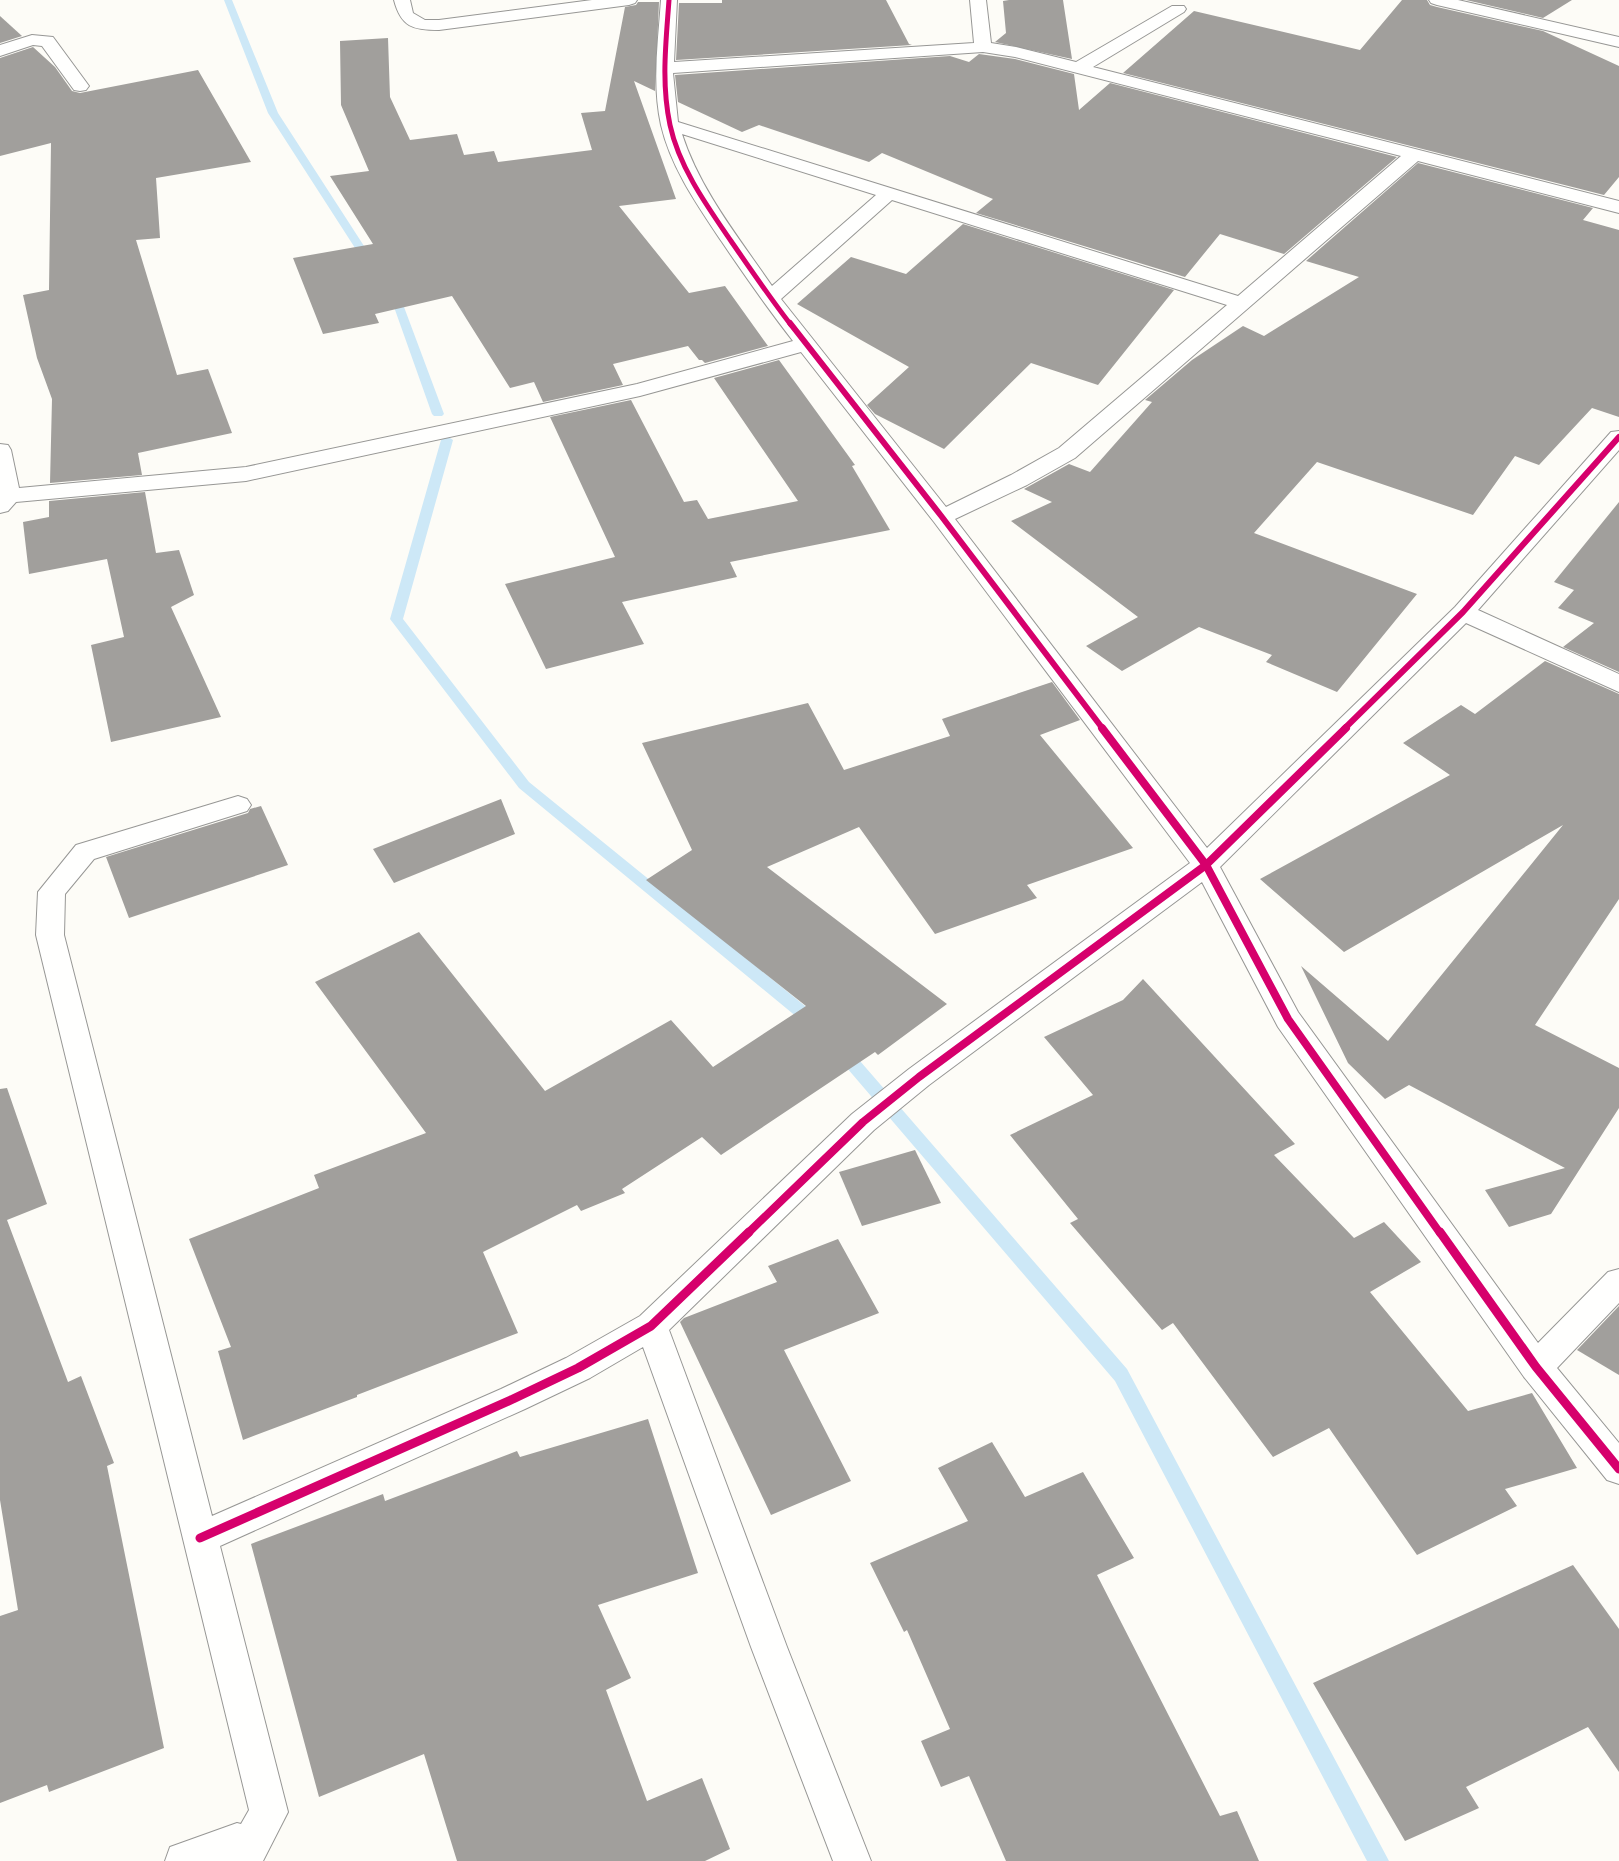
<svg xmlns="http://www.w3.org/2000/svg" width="1619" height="1861" viewBox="0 0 1619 1861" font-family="'Zilla Slab',serif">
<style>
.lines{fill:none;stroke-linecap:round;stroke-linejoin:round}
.stream{fill:#cde8f7;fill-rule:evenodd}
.building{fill:#a19f9c}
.lane-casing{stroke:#979795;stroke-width:2}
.street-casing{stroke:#979795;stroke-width:2}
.lane{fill:#fffffe;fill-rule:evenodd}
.street{fill:#fffffe;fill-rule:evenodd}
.cycleway-far3-casing{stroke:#fff;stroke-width:7}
.cycleway-far2-casing{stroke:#fff;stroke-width:9}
.cycleway-far1-casing{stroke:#fff;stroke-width:11}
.cycleway-casing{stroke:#fff;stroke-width:12}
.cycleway-far3{stroke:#d6006c;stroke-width:5}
.cycleway-far2{stroke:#d6006c;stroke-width:6}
.cycleway-far1{stroke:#d6006c;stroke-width:8}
.cycleway{stroke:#d6006c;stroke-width:9}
</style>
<rect width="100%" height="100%" fill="#fdfcf7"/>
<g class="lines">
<g class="stream">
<polygon points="224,0 232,0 278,113 375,263 374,265 366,265 268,113"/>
<polygon points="390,290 394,291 404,307 444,414 442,416 434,416 432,414 394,307 385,293"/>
<polygon points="447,436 453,440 403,619 529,782 821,1019 823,1023 821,1027 815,1029 809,1027 519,788 390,619 441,440"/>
<polygon points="841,1044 847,1046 1127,1369 1389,1861 1367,1861 1115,1381 835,1054 833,1050 835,1046"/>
</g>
</g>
<g class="building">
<polygon points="722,0 886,0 909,44 912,45 676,60 679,3 722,3"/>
<polygon points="1009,0 1063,0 1072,59 995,42 1006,33 1003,1"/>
<polygon points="1402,0 1427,0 1430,5 1437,7 1543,31 1619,66 1619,177 1604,195 1123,73 1194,11 1360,50"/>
<polygon points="1466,0 1572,0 1543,18"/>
<polygon points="638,2 659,2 655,91 634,81 676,199 619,206 689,293 725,286 768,346 705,363 702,360 699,360 688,346 613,364 623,385 543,402 534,382 510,388 452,296 375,314 379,323 323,334 293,258 373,244 330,176 369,171 341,105 340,41 388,38 390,97 410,140 457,134 464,155 494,151 498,162 592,150 581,113 605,111 625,7 636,5"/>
<polygon points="0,16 22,36 0,43"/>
<polygon points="33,47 55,67 72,91 80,93 198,70 251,162 156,178 160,238 136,240 177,375 208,369 232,433 138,453 142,475 50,483 52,399 37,358 23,295 49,290 51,143 0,156 0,58"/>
<polygon points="979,54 1015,59 1074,74 1079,110 1110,83 1397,157 1284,254 1220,234 1185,277 976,213 993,199 882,153 869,162 759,125 742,132 678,102 675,75 950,56 969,62"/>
<polygon points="1418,163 1593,208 1583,220 1619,230 1619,417 1592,408 1539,465 1515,456 1473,515 1317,462 1254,533 1417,594 1337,692 1266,662 1272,655 1199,627 1122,671 1086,646 1138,617 1011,521 1052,502 1024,489 1069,464 1090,472 1152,402 1145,400 1192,360 1243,326 1264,336 1359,277 1306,261"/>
<polygon points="963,224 1174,290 1098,385 1031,363 944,449 875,414 867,405 909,367 797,304 851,257 906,274"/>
<polygon points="779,360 855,465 852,466 890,530 730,562 737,577 622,602 644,644 546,669 505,584 615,557 550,417 631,400 684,502 697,500 708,519 798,501 714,378"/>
<polygon points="145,492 156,553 179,550 194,595 171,607 221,717 111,742 91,645 124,637 107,559 29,574 23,522 49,517 49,501"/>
<polygon points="1619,502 1619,672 1563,647 1594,623 1558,608 1574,590 1554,582"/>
<polygon points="1545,661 1619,694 1619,899 1535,1025 1619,1068 1619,1108 1551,1214 1509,1227 1485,1190 1565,1168 1409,1085 1385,1099 1348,1063 1301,966 1388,1041 1563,825 1344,952 1260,879 1450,775 1403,743 1461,705 1475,714"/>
<polygon points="1052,682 1080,720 1040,735 1133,848 1027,885 1037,898 935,934 859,827 767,867 947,1004 878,1055 875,1052 721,1155 702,1137 622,1189 625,1193 581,1211 577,1205 483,1252 518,1333 357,1395 357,1397 243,1440 218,1351 231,1347 189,1239 319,1188 314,1175 426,1133 315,982 419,932 545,1091 671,1020 713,1067 806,1006 646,880 692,850 642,743 808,703 844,770 950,736 942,719"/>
<polygon points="501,799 515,834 394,883 373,849"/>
<polygon points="261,806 288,865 129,918 106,857 248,813 250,809"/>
<polygon points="1143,979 1295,1144 1274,1155 1354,1238 1384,1222 1421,1262 1370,1292 1468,1411 1532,1393 1577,1468 1505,1489 1517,1506 1417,1555 1329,1428 1273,1457 1173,1323 1162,1330 1070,1223 1078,1219 1010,1135 1093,1095 1044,1037 1123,1000"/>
<polygon points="7,1088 47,1204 7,1220 68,1382 81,1376 114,1463 107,1466 164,1748 49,1792 47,1785 0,1803 0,1616 18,1610 0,1500 0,1089"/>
<polygon points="915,1150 941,1203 862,1226 839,1172"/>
<polygon points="838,1239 879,1313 784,1350 851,1481 771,1515 680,1322 684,1318 777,1282 768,1266"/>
<polygon points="1619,1306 1619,1375 1577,1350"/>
<polygon points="648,1419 698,1573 598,1605 631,1678 606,1690 647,1801 702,1778 730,1849 705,1861 457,1861 424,1754 319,1797 251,1544 383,1494 385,1501 517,1451 520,1457"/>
<polygon points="992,1442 1025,1497 1083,1472 1134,1558 1097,1575 1220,1816 1237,1811 1259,1861 1006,1861 969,1776 941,1787 921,1741 950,1729 907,1630 904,1632 870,1563 968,1521 938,1468"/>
<polygon points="1573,1565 1619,1629 1619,1772 1588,1727 1466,1787 1479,1808 1405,1841 1313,1683"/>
</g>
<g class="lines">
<g class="lane-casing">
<polygon id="lane" points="32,35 53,37 89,86 86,90 80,91 74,90 42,46 33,45 0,56 0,45"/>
</g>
<g class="street-casing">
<g id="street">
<path d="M394,0H410L413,13L425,20H439L592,0H637L635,3L629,5L439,30C413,30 401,27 394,0Z"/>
<path d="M661,0H677L674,62L974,43L970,0H986L991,43L1016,47L1076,62L1172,6H1184L1186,9L1184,12L1093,67L1619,201V213L1418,161L1075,458L1027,485L955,519L1207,848L1455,607L1611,432L1619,431V450L1478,610L1619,674V692L1466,623L1220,867L1298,1012L1538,1343L1608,1272L1619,1269V1303L1557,1368L1619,1443V1484L1607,1480L1524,1377L1278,1027L1202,882L929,1085L874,1130L669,1330L787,1647L871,1861H833L751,1647L643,1347L590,1378L525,1409L220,1546L288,1812L263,1861H165L170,1847L237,1823L241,1824L249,1810L36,935L38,892L76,845L238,796L247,799L251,805L247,811L94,859L65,894L64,935L212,1516L501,1389L566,1358L640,1316L852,1114L909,1069L1190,863L934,522L801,352L640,396L246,481L16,502L8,511L0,513V444L8,445L11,450L19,488L246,467L637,384L793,341C768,309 745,276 722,242C698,206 671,168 661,125C652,84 658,42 661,0ZM983,52L1015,57L1401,156L1238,296L678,122L673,73ZM682,134L876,195L772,286C739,238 700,190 682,134ZM892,200L1227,305L1059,448L1011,475L946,507L781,299Z"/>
<polygon points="1429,0 1458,0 1619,37 1619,47 1437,5 1431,3"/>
</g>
</g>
<use href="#lane" class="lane"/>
<use href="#street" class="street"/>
<g class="cycleway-far3-casing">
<path id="cycleway-far3" d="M669,0C666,42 661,83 670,125C679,167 707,206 731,241C751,270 770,298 791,325"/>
</g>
<g class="cycleway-far2-casing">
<g id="cycleway-far2">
<polyline points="790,323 942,517 1103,729"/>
<polyline points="1344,729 1463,612 1619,437"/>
</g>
</g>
<g class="cycleway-far1-casing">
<g id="cycleway-far1">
<polyline points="1102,728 1206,865 1288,1019 1440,1233"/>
<polyline points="748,1233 863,1122 919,1077 1206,865 1346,728"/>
</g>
</g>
<g class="cycleway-casing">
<g id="cycleway">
<polyline points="1440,1232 1536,1367 1619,1469"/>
<polyline points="200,1538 513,1399 578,1368 651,1326 749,1232"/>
</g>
</g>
<use href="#cycleway-far3" class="cycleway-far3"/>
<use href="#cycleway-far2" class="cycleway-far2"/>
<use href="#cycleway-far1" class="cycleway-far1"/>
<use href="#cycleway" class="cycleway"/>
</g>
</svg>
